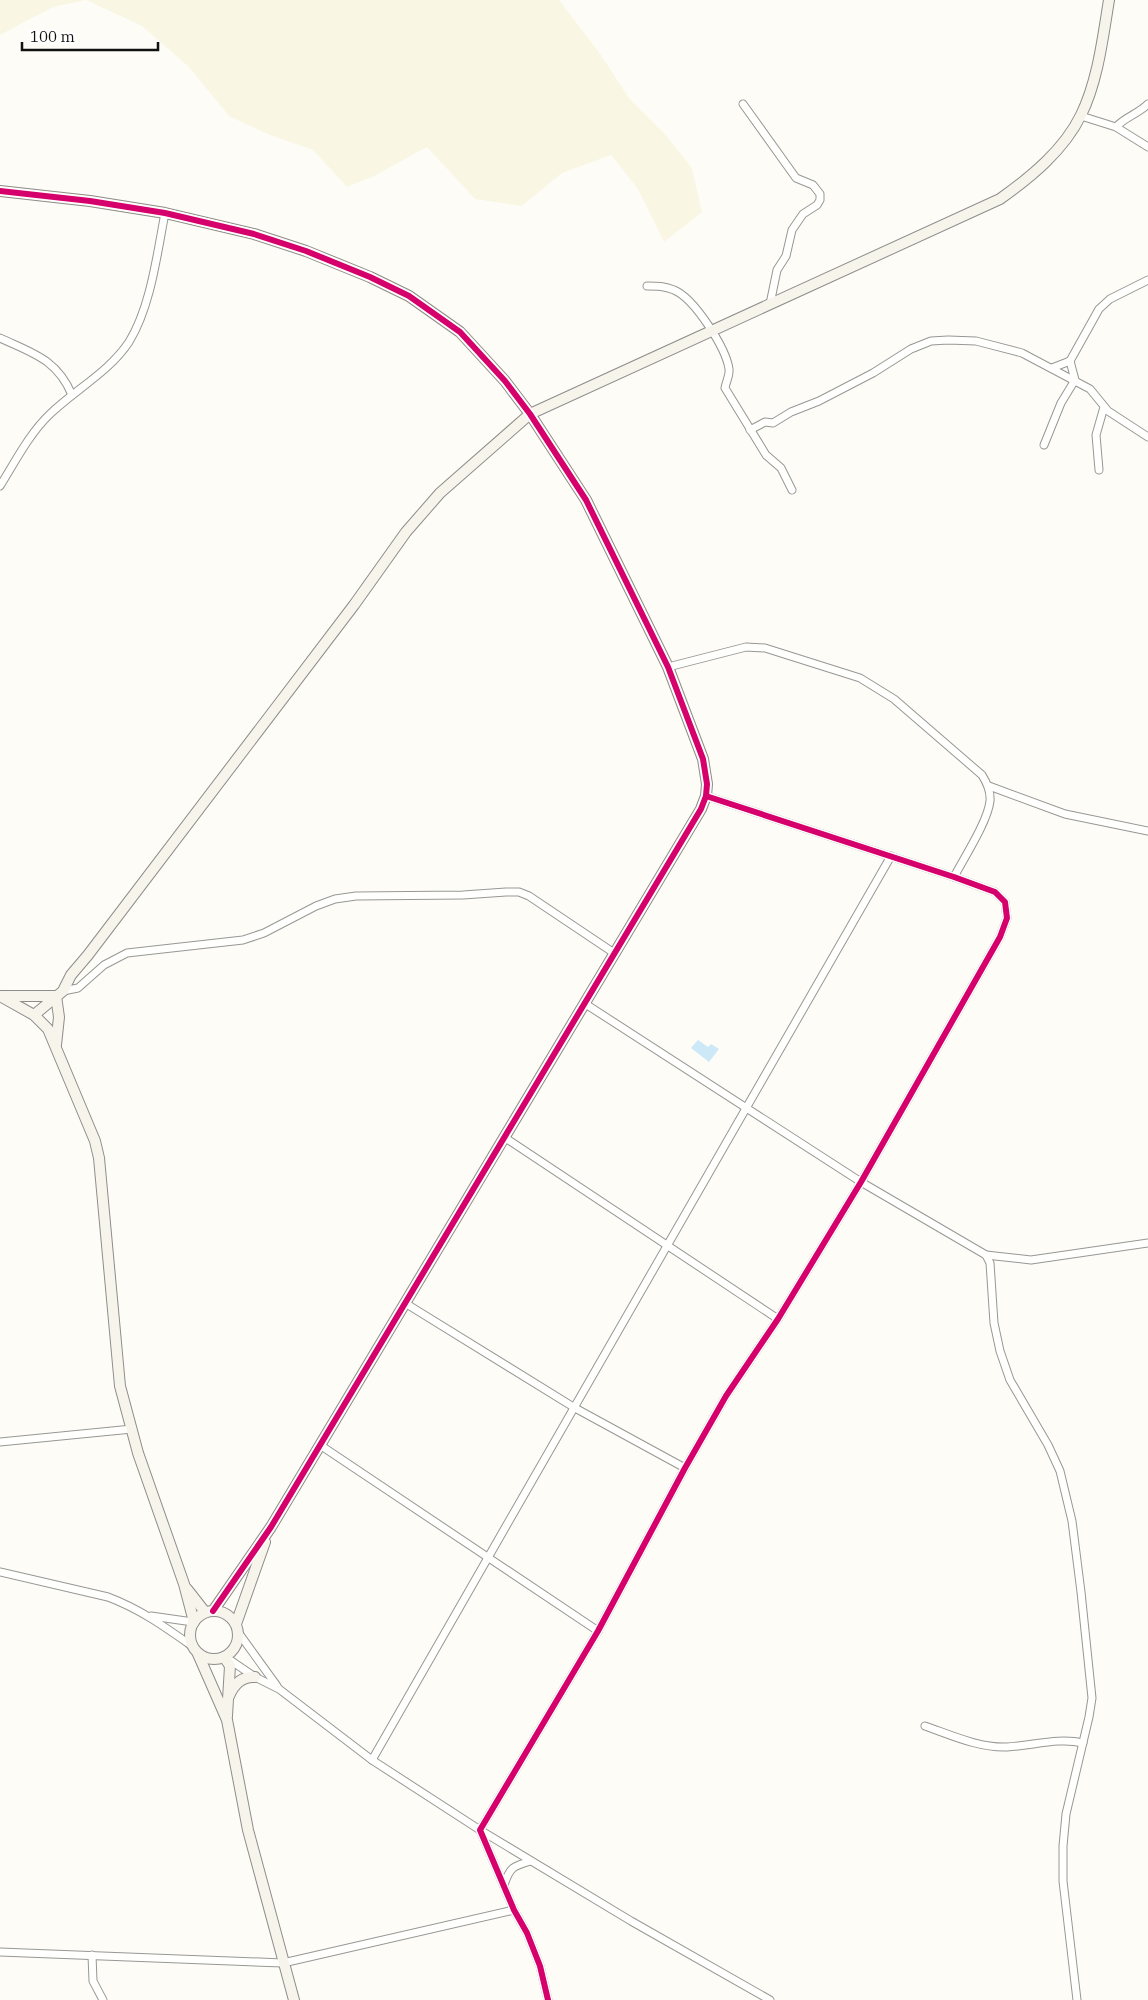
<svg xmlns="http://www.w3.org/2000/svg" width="1148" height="2000" viewBox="0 0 1148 2000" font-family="'IBM Plex Serif',serif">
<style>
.farmland{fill:#f9f7e4}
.water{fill:#cde8f7}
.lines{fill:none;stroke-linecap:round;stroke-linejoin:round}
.street-casing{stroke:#979795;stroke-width:9}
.secondary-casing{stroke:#8e8d8b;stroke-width:12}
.street{stroke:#fffffe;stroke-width:7}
.secondary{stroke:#f6f4eb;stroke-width:10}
.cycleway-casing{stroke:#fff;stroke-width:9}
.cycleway{stroke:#d6006c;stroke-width:6}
</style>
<rect width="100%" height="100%" fill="#fdfcf7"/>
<polygon class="farmland" points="0,0 559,0 601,55 629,98 665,134 692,168 702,212 664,242 638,189 611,155 562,173 522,206 475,199 427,147 374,176 347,187 313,150 267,134 229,116 189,67 142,26 86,0 53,7 0,35"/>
<polygon class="water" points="698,1040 708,1047 711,1044 719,1049 709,1062 691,1048"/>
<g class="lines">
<g class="street-casing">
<g id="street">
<polyline points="743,104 796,178 813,185 820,194 820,200 817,205 803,214 792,230 786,256 777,270 770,304"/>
<polyline points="1081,116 1116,127 1148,147"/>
<path d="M1116,127C1125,117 1138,114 1148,104"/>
<path d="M647,286C657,286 665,286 674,290C694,298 726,348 729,369C730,376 726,381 725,388L766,455L781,468L792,490"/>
<path d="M0,338C32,353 57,359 72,395"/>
<polyline points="1052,368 1070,361 1099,309 1110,299 1148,280"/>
<polyline points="750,430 765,422 773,423 791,412 819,401 873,373 911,349 931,341 948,340 976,341 1022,353 1090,389 1108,411 1148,437"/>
<polyline points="1044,445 1061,403 1075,380 1070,361"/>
<polyline points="1099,470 1096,435 1104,407"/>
<path d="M0,486C15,462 29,434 50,414C76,389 109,372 129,342C151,306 157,254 165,213"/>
<path d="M668,667L746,647L765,648L860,678L894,699L982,775C987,783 991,791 990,801C988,821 964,858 954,877"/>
<polyline points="989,786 1065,814 1148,831"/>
<polyline points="63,991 78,988 104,965 127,953 243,940 264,933 316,906 335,899 356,896 463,895 506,892 519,892 529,896 614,953"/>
<polyline points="584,1003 861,1182 986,1255 990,1263 994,1323 1000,1351 1010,1380 1048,1445 1060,1471 1072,1521 1081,1592 1092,1698 1089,1717 1066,1814 1063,1846 1063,1881 1077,2000"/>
<polyline points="504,1137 778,1319"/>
<polyline points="986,1255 1031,1260 1148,1243"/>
<polyline points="405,1303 575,1408 685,1468"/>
<polyline points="0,1442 132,1429"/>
<polyline points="320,1445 598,1631"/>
<path d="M0,1572L108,1597C140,1609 165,1627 192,1646"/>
<polyline points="151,1616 193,1622"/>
<polyline points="238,1632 277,1686"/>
<polyline points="227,1658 255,1677 279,1689 372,1760 480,1830 631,1921 770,2000"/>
<path d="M925,1726C951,1735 979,1748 1007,1747C1032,1746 1058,1737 1083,1743"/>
<path d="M372,1760C544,1458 720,1158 891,856"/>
<path d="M504,1885C510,1867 513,1866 531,1861"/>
<polyline points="0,1952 283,1963 514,1910"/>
<polyline points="92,1955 93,1981 103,2000"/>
<polyline points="548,2000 540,1966 527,1933 514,1910 480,1830 598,1631 685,1468 726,1396 778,1319 861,1182 1000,937 1007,918 1005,902 995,892 954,877 706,796"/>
</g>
</g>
<g class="secondary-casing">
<g id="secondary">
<polyline points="0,191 90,201 165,213 254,234 306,251 370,277 409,296 460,332 505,381 530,414 586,500 668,667 703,759 707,784 706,796 701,809 271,1527 213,1611"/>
<polyline points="0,996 34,1015 48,1029 95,1141 99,1158 120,1386 138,1453 184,1584 194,1622"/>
<polyline points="2,996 56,996 59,1017 56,1045"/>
<path d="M34,1015L63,991L71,975L88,955L354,605L406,532L440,493L530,414L1000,199C1031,177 1064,150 1081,115C1098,81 1103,36 1109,0"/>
<polyline points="187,1589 205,1612"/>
<circle cx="214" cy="1635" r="24"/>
<polyline points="236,1624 265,1542"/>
<polyline points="198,1654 227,1720 248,1830 294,2000"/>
<polyline points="224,1657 230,1666 227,1716"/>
<path d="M229,1696C234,1684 242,1676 255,1677"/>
</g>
</g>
<use href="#street" class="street"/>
<use href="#secondary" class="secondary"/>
<g class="cycleway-casing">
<g id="cycleway">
<polyline points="0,191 90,201 165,213 254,234 306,251 370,277 409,296 460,332 505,381 530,414 586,500 668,667 703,759 707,784 706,796 701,809 271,1527 213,1611"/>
<polyline points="548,2000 540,1966 527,1933 514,1910 480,1830 598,1631 685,1468 726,1396 778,1319 861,1182 1000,937 1007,918 1005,902 995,892 954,877 706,796"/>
</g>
</g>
<use href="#cycleway" class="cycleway"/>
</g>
<path d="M22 42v8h136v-8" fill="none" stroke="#111111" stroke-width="2.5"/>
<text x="30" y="42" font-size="15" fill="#111111" stroke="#ffffff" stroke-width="4" paint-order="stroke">100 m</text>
</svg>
